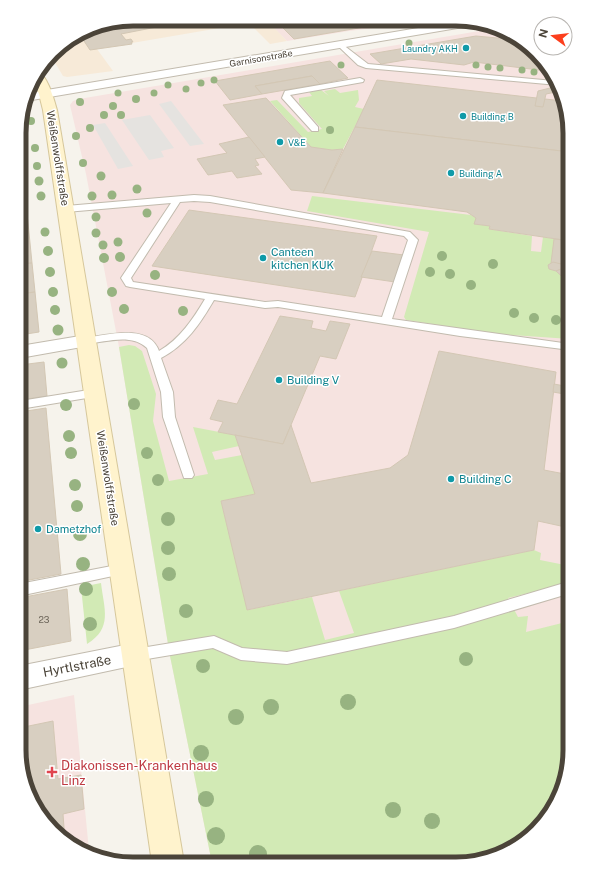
<svg xmlns="http://www.w3.org/2000/svg" width="589" height="883" viewBox="0 0 589 883" font-family="'Public Sans',sans-serif">
<style>
.commercial{fill:#f7ead8}
.medical{fill:#f6e3e0}
.green{fill:#d2eab5}
.parking{fill:#e5e3e0}
.building{fill:#d8cfc1;stroke:#d3c7b4}
.lines{fill:none;stroke-linecap:round;stroke-linejoin:round}
.lane-casing{stroke:#c2bbae;stroke-width:2}
.street-casing{stroke:#c2bbae;stroke-width:2}
.secondary-casing{stroke:#d6c79b;stroke-width:2}
.lane{fill:#fff;fill-rule:evenodd}
.street{fill:#fff;fill-rule:evenodd}
.secondary{fill:#fff3cd;fill-rule:evenodd}
.tree{fill:#97b381}
.culture-dot{fill:#0f9aa8;stroke:#fff;stroke-width:1.5}
.health-dot{fill:#e0444e;stroke:#fff;stroke-width:1.5}
.labels{text-anchor:middle;dominant-baseline:central;stroke-width:3;stroke-linejoin:round;paint-order:stroke}
.far-culture-label{font-size:9px;fill:#0d838f;stroke:#fff;text-anchor:start}
.far-street-label{font-size:9px;fill:#4b4439;stroke:#fff}
.number-label{font-size:9px;fill:#6e675b}
.street-label{font-size:11px;fill:#4b4439;stroke:#fff}
.culture-label{font-size:11px;fill:#0d838f;stroke:#fff;text-anchor:start}
.near-street-label{font-size:13px;fill:#4b4439;stroke:#fff}
.near-health-label{font-size:13px;fill:#be3a42;stroke:#fff;text-anchor:start}
.rim{fill:none;stroke:#4b4439;stroke-width:5}
</style>
<rect width="100%" height="100%" fill="#f6f3ec"/>
<polygon class="commercial" points="133,19 266,19 287,41 270,44 249,23 97,49 113,71 67,77 63,76 51,56 58,47 96,25"/>
<g class="medical">
<polygon points="266,19 438,20 349,31 287,41"/>
<polygon points="491,29 525,43 561,89 570,133 570,757 546,819 500,855 456,864 212,863 170,656 119,347 86,174 70,105 73,101 79,99"/>
<polygon points="74,695 89,851 64,840 28,794 19,750 19,707"/>
</g>
<g class="green">
<polygon points="335,89 340,93 358,90 359,100 355,107 364,109 343,149 332,150 311,147 270,101 277,100 308,132 322,129 299,103 299,98 312,96 309,92 321,90 329,96 324,91"/>
<polygon points="312,196 471,215 476,218 475,224 490,226 489,229 532,236 531,251 541,252 543,237 570,241 570,339 497,334 406,320 404,317 429,232 307,211"/>
<polygon points="129,345 135,346 142,351 156,394 153,421 169,481 208,474 193,427 235,435 239,446 212,452 215,460 242,455 255,494 221,501 248,610 312,597 325,640 354,633 339,591 534,550 541,553 540,560 570,566 570,583 508,598 518,617 528,616 526,632 570,621 570,757 546,819 500,855 456,864 212,863 170,656 119,347"/>
<path d="M101,583C104,609 113,628 87,644L81,587Z"/>
</g>
<g class="parking">
<polygon points="171,101 204,144 190,146 159,104"/>
<polygon points="150,115 174,148 161,151 164,157 149,160 122,120"/>
<polygon points="105,123 133,166 118,169 93,125"/>
</g>
<g class="building">
<polygon points="141,19 168,20 172,24 121,34 126,40 131,39 133,42 131,42 132,44 90,50 80,35 96,25"/>
<polygon points="274,19 392,20 394,22 294,39"/>
<polygon points="476,36 519,40 525,43 547,71 474,62 464,65 411,59 381,64 370,54"/>
<polygon points="330,61 348,78 320,84 312,76 255,86 262,94 230,100 215,81"/>
<polygon points="312,76 320,84 262,94 255,86"/>
<polygon points="377,80 563,101 570,133 570,152 355,127"/>
<polygon points="554,87 560,87 561,91 546,94 543,107 535,106 538,91"/>
<polygon points="266,98 311,147 332,150 343,149 323,193 291,190 223,105"/>
<polygon points="355,127 570,152 570,241 489,229 490,226 474,224 476,218 467,212 323,193"/>
<polygon points="249,137 265,157 255,159 259,165 255,166 262,174 237,178 232,171 208,175 197,159 227,153 219,144"/>
<polygon points="20,146 24,176 20,176"/>
<polygon points="20,176 24,176 26,204 20,204"/>
<polygon points="20,204 26,204 29,233 20,234"/>
<polygon points="189,210 377,236 355,297 152,266"/>
<polygon points="29,233 32,263 20,264 20,234"/>
<polygon points="554,239 564,240 561,264 551,263"/>
<polygon points="372,251 404,255 395,282 361,277"/>
<polygon points="553,262 561,264 564,268 556,271 549,269 548,265"/>
<polygon points="32,263 35,292 20,294 20,264"/>
<polygon points="564,268 570,274 570,284 556,271"/>
<polygon points="35,292 39,332 20,335 20,294"/>
<polygon points="280,316 313,321 311,328 326,331 330,321 350,324 336,359 320,356 283,444 218,432 223,422 210,419 218,400 237,404"/>
<polygon points="439,351 556,372 544,470 570,475 570,528 538,521 534,550 247,610 221,501 255,494 235,435 283,444 291,425 311,483 390,468 408,455"/>
<polygon points="44,362 47,396 20,400 20,365"/>
<polygon points="554,384 570,387 570,395 553,392"/>
<polygon points="46,408 61,574 19,582 20,412"/>
<polygon points="67,589 71,641 19,651 19,598"/>
<polygon points="53,721 58,779 81,775 84,809 63,814 65,841 28,794 19,750 19,728"/>
</g>
<g class="lines">
<g class="lane-casing">
<g id="lane">
<polygon points="338,44 342,44 368,64 554,81 558,85 366,68 358,65 338,46"/>
<polygon points="360,78 364,80 363,82 290,95 318,127 318,131 312,131 282,98 285,91"/>
<path d="M194,195L210,196L410,232L418,240L392,319L570,344V350L460,336L278,307L265,308L214,300C200,324 186,345 161,358L173,392L175,417L194,475L192,478H184L163,417L161,392L147,348C131,333 106,342 86,344L81,341L86,338C107,335 149,323 159,351C180,339 193,319 205,299L130,287L126,286L121,278L171,203L66,212L62,209L66,206ZM194,201L210,202L404,236L408,240L382,317L278,301L265,302L133,282L131,278L180,202Z"/>
<polygon points="95,389 99,390 101,393 99,396 20,409 20,401"/>
<polygon points="122,564 127,565 129,569 127,573 19,596 19,584"/>
<polygon points="561,584 570,586 570,598 561,596 454,628 287,664 241,660 213,648 135,661 130,659 128,655 130,651 135,649 214,636 242,648 287,652 454,616"/>
</g>
</g>
<g class="street-casing">
<g id="street">
<polygon points="466,20 481,24 26,101 29,93"/>
<polygon points="86,335 93,337 96,341 93,345 20,358 20,346"/>
<polygon points="135,643 145,647 149,655 145,663 19,690 19,666"/>
</g>
</g>
<g class="secondary-casing">
<path id="secondary" d="M38,72C48,76 54,100 57,110L184,863H152L43,110L39,94L33,81Z"/>
</g>
<use href="#lane" class="lane"/>
<use href="#street" class="street"/>
<use href="#secondary" class="secondary"/>
</g>
<g class="tree">
<circle cx="409" cy="43" r="3.5"/>
<circle cx="341" cy="65" r="3.5"/>
<circle cx="476" cy="65" r="3.5"/>
<circle cx="488" cy="67" r="3.5"/>
<circle cx="500" cy="68" r="3.5"/>
<circle cx="522" cy="70" r="3.5"/>
<circle cx="534" cy="72" r="3.5"/>
<circle cx="214" cy="80" r="3.5"/>
<circle cx="201" cy="83" r="3.5"/>
<circle cx="168" cy="85" r="3.5"/>
<circle cx="186" cy="89" r="3.5"/>
<circle cx="118" cy="93" r="3.5"/>
<circle cx="154" cy="93" r="3.5"/>
<circle cx="136" cy="99" r="4"/>
<circle cx="80" cy="102" r="4"/>
<circle cx="113" cy="106" r="4"/>
<circle cx="104" cy="115" r="4"/>
<circle cx="121" cy="115" r="4"/>
<circle cx="31" cy="121" r="4"/>
<circle cx="90" cy="128" r="4"/>
<circle cx="330" cy="130" r="4"/>
<circle cx="76" cy="136" r="4"/>
<circle cx="35" cy="148" r="4"/>
<circle cx="83" cy="163" r="4"/>
<circle cx="37" cy="166" r="4"/>
<circle cx="101" cy="176" r="4.5"/>
<circle cx="39" cy="181" r="4.5"/>
<circle cx="137" cy="189" r="4.5"/>
<circle cx="112" cy="195" r="4.5"/>
<circle cx="41" cy="196" r="4.5"/>
<circle cx="92" cy="196" r="4.5"/>
<circle cx="147" cy="213" r="4.5"/>
<circle cx="96" cy="217" r="4.5"/>
<circle cx="45" cy="232" r="4.5"/>
<circle cx="96" cy="233" r="4.5"/>
<circle cx="118" cy="242" r="4.5"/>
<circle cx="103" cy="245" r="4.5"/>
<circle cx="48" cy="251" r="5"/>
<circle cx="442" cy="256" r="5"/>
<circle cx="120" cy="257" r="5"/>
<circle cx="104" cy="258" r="5"/>
<circle cx="493" cy="264" r="5"/>
<circle cx="50" cy="272" r="5"/>
<circle cx="430" cy="272" r="5"/>
<circle cx="450" cy="274" r="5"/>
<circle cx="155" cy="275" r="5"/>
<circle cx="471" cy="285" r="5"/>
<circle cx="53" cy="292" r="5"/>
<circle cx="112" cy="292" r="5"/>
<circle cx="124" cy="309" r="5"/>
<circle cx="55" cy="310" r="5"/>
<circle cx="183" cy="311" r="5"/>
<circle cx="514" cy="313" r="5"/>
<circle cx="534" cy="318" r="5"/>
<circle cx="556" cy="320" r="5"/>
<circle cx="58" cy="330" r="5.5"/>
<circle cx="62" cy="363" r="5.5"/>
<circle cx="134" cy="404" r="6"/>
<circle cx="66" cy="405" r="6"/>
<circle cx="69" cy="436" r="6"/>
<circle cx="71" cy="453" r="6"/>
<circle cx="147" cy="453" r="6"/>
<circle cx="158" cy="480" r="6"/>
<circle cx="75" cy="485" r="6"/>
<circle cx="77" cy="506" r="6"/>
<circle cx="168" cy="519" r="7"/>
<circle cx="80" cy="534" r="7"/>
<circle cx="168" cy="548" r="7"/>
<circle cx="83" cy="564" r="7"/>
<circle cx="169" cy="574" r="7"/>
<circle cx="86" cy="589" r="7"/>
<circle cx="186" cy="611" r="7"/>
<circle cx="90" cy="624" r="7"/>
<circle cx="466" cy="659" r="7"/>
<circle cx="203" cy="666" r="7"/>
<circle cx="348" cy="702" r="8"/>
<circle cx="271" cy="707" r="8"/>
<circle cx="236" cy="717" r="8"/>
<circle cx="201" cy="753" r="8"/>
<circle cx="206" cy="799" r="8"/>
<circle cx="393" cy="810" r="8"/>
<circle cx="432" cy="821" r="8"/>
<circle cx="216" cy="836" r="9"/>
<circle cx="258" cy="854" r="9"/>
</g>
<g class="culture-dot">
<circle cx="466" cy="48" r="4"/>
<circle cx="463" cy="116" r="4"/>
<circle cx="280" cy="142" r="4"/>
<circle cx="451" cy="173" r="4"/>
<circle cx="263" cy="258" r="4"/>
<circle cx="279" cy="380" r="4"/>
<circle cx="451" cy="479" r="4"/>
<circle cx="38" cy="529" r="4"/>
</g>
<path class="health-dot" d="M50 766h4v4h4v4h-4v4h-4v-4h-4v-4h4z"/>
<g class="labels">
<g class="far-culture-label">
<text x="458" y="48" text-anchor="end">Laundry AKH</text>
<text x="471" y="116">Building B</text>
<text x="288" y="142">V&amp;E</text>
<text x="459" y="173">Building A</text>
</g>
<g class="far-street-label">
<text transform="translate(261 58) rotate(-10)">Garnisonstraße</text>
</g>
<g class="number-label">
<text x="44" y="619">23</text>
</g>
<g class="street-label">
<text transform="translate(58 158) rotate(81)">Weißenwolffstraße</text>
<text transform="translate(108 478) rotate(81)">Weißenwolffstraße</text>
</g>
<g class="culture-label">
<text x="271" y="252">Canteen<tspan x="271" dy="13">kitchen KUK</tspan></text>
<text x="287" y="380">Building V</text>
<text x="459" y="479">Building C</text>
<text x="46" y="529">Dametzhof</text>
</g>
<g class="near-street-label">
<text transform="translate(77 666) rotate(-11)">Hyrtlstraße</text>
</g>
<g class="near-health-label">
<text x="61" y="765">Diakonissen-Krankenhaus<tspan x="61" dy="15">Linz</tspan></text>
</g>
</g>
<path d="M0 0H589V883H0ZM133 26H456A107 107 0 0 1 563 133V750A107 107 0 0 1 456 857H133A107 107 0 0 1 26 750V133A107 107 0 0 1 133 26Z" fill="#fff" fill-rule="evenodd"/>
<path class="rim" d="M133 26H456A107 107 0 0 1 563 133V750A107 107 0 0 1 456 857H133A107 107 0 0 1 26 750V133A107 107 0 0 1 133 26Z"/>
<g transform="translate(553 36) rotate(285)"><circle r="19" fill="#ffffff" stroke="#b7b4b0"/>
<path d="M0-3L7 15L0 10L-7 15Z" fill="#fc3f1d"/>
<text y="-6" font-size="11" font-weight="bold" text-anchor="middle" fill="#4b4439">N</text>
</g>
</svg>
